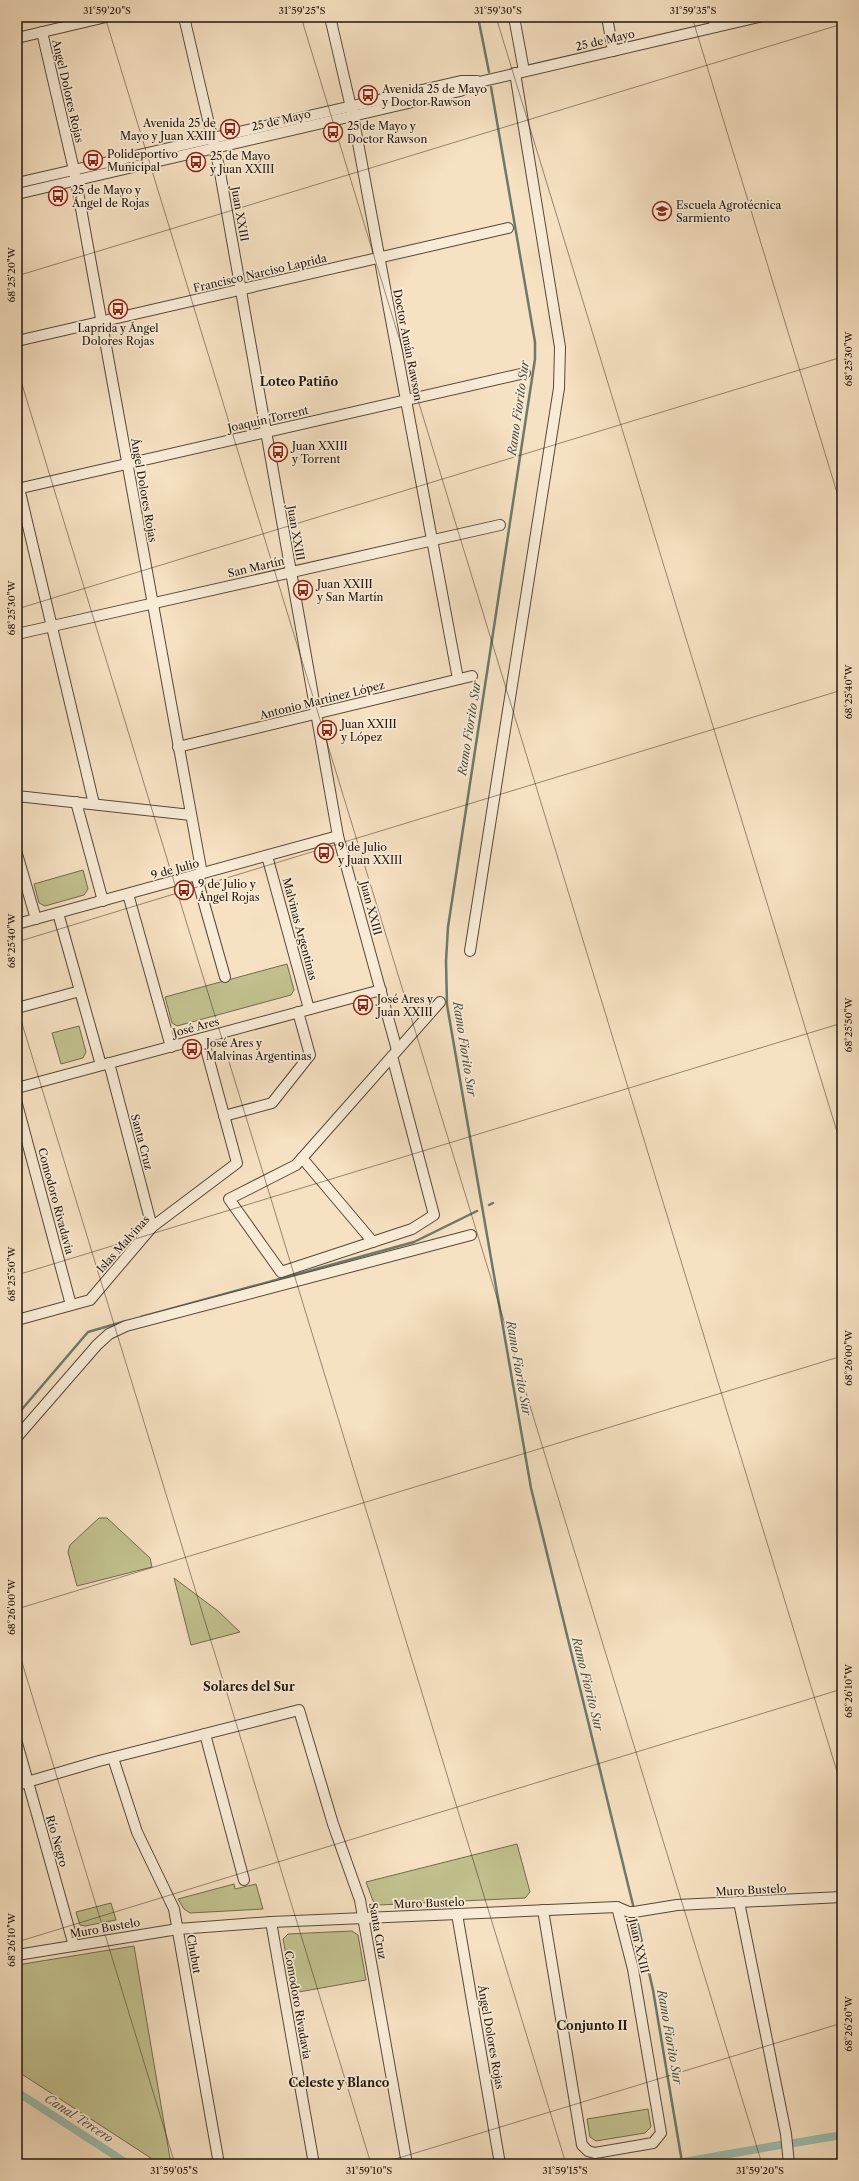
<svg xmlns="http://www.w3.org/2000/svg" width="859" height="2181" viewBox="0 0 859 2181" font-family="'Libre Caslon Text',serif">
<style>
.green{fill:#c2c18f;stroke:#726b4d}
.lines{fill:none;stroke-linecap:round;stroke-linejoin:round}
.stream{stroke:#6b7a6d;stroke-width:2.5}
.canal{stroke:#9dbeaf;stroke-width:8}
.minor-casing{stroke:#564839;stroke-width:12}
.minor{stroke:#f9ecd7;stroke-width:10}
.ticks{fill:none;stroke:#21150b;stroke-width:1;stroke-opacity:0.45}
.labels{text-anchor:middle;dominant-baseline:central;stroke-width:3.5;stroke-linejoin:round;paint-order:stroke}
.street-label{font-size:11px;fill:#21150b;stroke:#f9ecd7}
.poi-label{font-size:11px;fill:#21150b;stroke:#f9ecd7;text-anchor:start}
.neighbourhood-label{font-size:12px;font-weight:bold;fill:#21150b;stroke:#f9ecd7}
.water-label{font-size:12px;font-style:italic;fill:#4c5044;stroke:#f9ecd7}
.neatline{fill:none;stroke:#21150b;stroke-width:1.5}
.ticks-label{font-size:10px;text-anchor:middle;fill:#21150b}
</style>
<rect width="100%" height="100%" fill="#f6e1c2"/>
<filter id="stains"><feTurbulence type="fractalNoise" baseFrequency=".005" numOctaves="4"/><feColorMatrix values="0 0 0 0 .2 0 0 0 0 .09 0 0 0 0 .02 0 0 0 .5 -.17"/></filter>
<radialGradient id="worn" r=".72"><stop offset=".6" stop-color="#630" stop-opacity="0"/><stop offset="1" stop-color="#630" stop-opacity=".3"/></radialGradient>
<g class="green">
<polygon points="83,870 88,889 84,895 45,906 39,903 34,884"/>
<polygon points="287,964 294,990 291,995 177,1026 172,1023 165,997"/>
<polygon points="79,1026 86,1052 83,1058 61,1064 52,1033"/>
<polygon points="99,1518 107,1518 150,1558 152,1567 77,1586 68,1552 70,1545"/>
<polygon points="174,1578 218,1611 240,1632 191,1645"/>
<polygon points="517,1844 530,1892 525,1898 379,1905 373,1901 366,1882"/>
<polygon points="234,1884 235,1889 256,1884 263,1909 190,1913 184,1909 178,1899"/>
<polygon points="111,1903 116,1920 85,1926 80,1925 76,1912"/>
<polygon points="352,1931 358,1935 366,1980 293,1993 283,1939 288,1934"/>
<polygon points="134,1946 171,2164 160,2164 17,2071 17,1965"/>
<polygon points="648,2109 651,2127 645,2133 596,2141 590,2137 587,2119"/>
</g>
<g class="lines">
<g class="stream">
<polyline points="478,17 489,72"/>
<polyline points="491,87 535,342 535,359 448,927 446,961 447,1005 531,1488 634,1909"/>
<polyline points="489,1205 493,1203"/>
<polyline points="141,1317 414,1242 477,1211"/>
<polyline points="17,1415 88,1332 126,1321"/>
<polyline points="636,1916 653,1990 682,2162"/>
</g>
<g class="canal">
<polyline points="17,2092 128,2164"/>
<polyline points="794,2143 842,2135"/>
<polyline points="672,2164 780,2145"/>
</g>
<g class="minor-casing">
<g id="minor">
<polyline points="184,17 219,167 338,836 397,1050"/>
<polyline points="330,17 353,116 458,679"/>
<polyline points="514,17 524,71"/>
<polyline points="607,17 613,51"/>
<polyline points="713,17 715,27"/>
<polyline points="42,32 74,170 202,874"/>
<polyline points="17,38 106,17"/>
<polyline points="17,183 461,81 477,81"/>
<polyline points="17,194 460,91 479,82 759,17"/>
<polyline points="17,341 508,228"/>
<polyline points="19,488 94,804"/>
<polyline points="17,489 525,373"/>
<polyline points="17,634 500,525"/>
<polyline points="178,747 472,676"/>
<polyline points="17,796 191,815"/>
<polyline points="76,802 103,901"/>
<polyline points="17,854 36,919"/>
<polyline points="267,856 309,1009"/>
<polyline points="196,875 225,977"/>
<polyline points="128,894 171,1047"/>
<polyline points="58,913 101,1065"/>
<polyline points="17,924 338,836"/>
<polyline points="470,951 559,388 560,347 515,73"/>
<polyline points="17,1008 80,991"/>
<polyline points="392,1056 434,1215 412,1229 281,1272 229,1199 296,1165 440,1002"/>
<polyline points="109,1063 152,1227"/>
<polyline points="17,1088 381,990"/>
<polyline points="17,1104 71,1305"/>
<polyline points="224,1116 272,1103 310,1055 298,1012"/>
<polyline points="302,1158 373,1242"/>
<polyline points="17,1320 90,1300 152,1227 237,1163 203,1038"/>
<polyline points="17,1437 97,1345 109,1334 126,1326 471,1235"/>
<polyline points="205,1734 244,1880"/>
<polyline points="17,1743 74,1946"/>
<polyline points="113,1758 137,1832 174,1909 219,2164"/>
<polyline points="17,1785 99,1761 299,1710 333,1824 360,1900 407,2164"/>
<polyline points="739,1902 786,2134 789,2164"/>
<polyline points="543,1910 582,2145 588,2151 595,2153 653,2143 661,2133 633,1969 617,1907"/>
<polyline points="457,1914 500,2164"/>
<polyline points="271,1922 314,2164"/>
<polyline points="17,1955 178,1929 271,1922 617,1907 629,1912 634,1912 677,1905 842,1897"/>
</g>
</g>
<use href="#minor" class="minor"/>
</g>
<path class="ticks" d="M105,17L762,2164M301,17L842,1788M496,17L842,1148M692,17L842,509M17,276L842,24M17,368L566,2164M17,609L842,357M17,942L842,690M17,1007L371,2164M17,1275L842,1023M17,1609L842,1356M17,1646L175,2164M17,1942L842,1689M379,2164L842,2023"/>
<defs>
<g id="bus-ring" transform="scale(1)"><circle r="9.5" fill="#f9ecd7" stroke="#8f2418" stroke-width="1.5"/><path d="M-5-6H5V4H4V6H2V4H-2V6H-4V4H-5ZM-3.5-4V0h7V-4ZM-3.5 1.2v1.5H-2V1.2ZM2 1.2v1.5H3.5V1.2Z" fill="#8f2418"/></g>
<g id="school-ring" transform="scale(1)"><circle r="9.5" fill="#f9ecd7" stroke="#8f2418" stroke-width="1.5"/><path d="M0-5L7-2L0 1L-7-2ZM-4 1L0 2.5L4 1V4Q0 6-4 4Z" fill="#8f2418"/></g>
</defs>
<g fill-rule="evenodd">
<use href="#bus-ring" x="368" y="95"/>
<use href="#bus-ring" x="230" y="129"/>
<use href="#bus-ring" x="333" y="132"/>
<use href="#bus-ring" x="93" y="160"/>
<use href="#bus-ring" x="196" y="162"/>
<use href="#bus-ring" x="58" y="196"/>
<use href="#school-ring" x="662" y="211"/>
<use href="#bus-ring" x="118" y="309"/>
<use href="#bus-ring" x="278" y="452"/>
<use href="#bus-ring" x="303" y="590"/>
<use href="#bus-ring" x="327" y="730"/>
<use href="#bus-ring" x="324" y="853"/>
<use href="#bus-ring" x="184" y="890"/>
<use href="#bus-ring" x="363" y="1005"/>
<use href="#bus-ring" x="192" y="1049"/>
</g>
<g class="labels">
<g class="street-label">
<text transform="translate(605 40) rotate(-13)">25 de Mayo</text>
<text transform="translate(68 91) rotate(77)">Angel Dolores Rojas</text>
<text transform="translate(281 120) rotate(-13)">25 de Mayo</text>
<text transform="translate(240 214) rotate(80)">Juan XXIII</text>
<text transform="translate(260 273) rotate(-13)">Francisco Narciso Laprida</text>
<text transform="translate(408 345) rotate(79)">Doctor Amán Rawson</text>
<text transform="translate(268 419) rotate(-13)">Joaquín Torrent</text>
<text transform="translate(144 490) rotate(80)">Ángel Dolores Rojas</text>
<text transform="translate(296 533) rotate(80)">Juan XXIII</text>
<text transform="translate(256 567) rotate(-13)">San Martín</text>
<text transform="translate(322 700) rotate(-14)">Antonio Martínez López</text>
<text transform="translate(175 869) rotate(-15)">9 de Julio</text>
<text transform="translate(371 908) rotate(75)">Juan XXIII</text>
<text transform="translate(300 929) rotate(75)">Malvinas Argentinas</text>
<text transform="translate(196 1027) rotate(-15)">José Ares</text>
<text transform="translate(142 1142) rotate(75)">Santa Cruz</text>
<text transform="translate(56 1201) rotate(75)">Comodoro Rivadavia</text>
<text transform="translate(123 1244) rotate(-48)">Islas Malvinas</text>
<text transform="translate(57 1841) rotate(74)">Río Negro</text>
<text transform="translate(751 1890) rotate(-3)">Muro Bustelo</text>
<text transform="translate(429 1903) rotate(-2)">Muro Bustelo</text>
<text transform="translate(105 1928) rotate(-10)">Muro Bustelo</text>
<text transform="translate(378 1931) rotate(80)">Santa Cruz</text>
<text transform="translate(639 1946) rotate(77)">Juan XXIII</text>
<text transform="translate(194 1954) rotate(80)">Chubut</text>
<text transform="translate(298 2005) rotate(80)">Comodoro Rivadavia</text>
<text transform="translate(491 2037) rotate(80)">Ángel Dolores Rojas</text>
</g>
<g class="poi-label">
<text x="382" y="89">Avenida 25 de Mayo<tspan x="382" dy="13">y Doctor Rawson</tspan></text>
<text x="216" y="123" text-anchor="end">Avenida 25 de<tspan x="216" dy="13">Mayo y Juan XXIII</tspan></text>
<text x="347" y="126">25 de Mayo y<tspan x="347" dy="13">Doctor Rawson</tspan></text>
<text x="107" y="154">Polideportivo<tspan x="107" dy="13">Municipal</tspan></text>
<text x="210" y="156">25 de Mayo<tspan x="210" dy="13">y Juan XXIII</tspan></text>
<text x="72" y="190">25 de Mayo y<tspan x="72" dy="13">Ángel de Rojas</tspan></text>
<text x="676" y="205">Escuela Agrotécnica<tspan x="676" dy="13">Sarmiento</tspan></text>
<text x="118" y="328" text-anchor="middle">Laprida y Ángel<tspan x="118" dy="13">Dolores Rojas</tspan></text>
<text x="292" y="446">Juan XXIII<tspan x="292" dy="13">y Torrent</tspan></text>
<text x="317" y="584">Juan XXIII<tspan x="317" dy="13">y San Martín</tspan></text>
<text x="341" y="724">Juan XXIII<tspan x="341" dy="13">y López</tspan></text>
<text x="338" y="847">9 de Julio<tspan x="338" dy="13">y Juan XXIII</tspan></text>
<text x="198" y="884">9 de Julio y<tspan x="198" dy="13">Ángel Rojas</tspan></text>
<text x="377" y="999">José Ares y<tspan x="377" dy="13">Juan XXIII</tspan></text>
<text x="206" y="1043">José Ares y<tspan x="206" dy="13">Malvinas Argentinas</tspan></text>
</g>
<g class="neighbourhood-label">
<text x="299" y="381">Loteo Patiño</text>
<text x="249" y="1686">Solares del Sur</text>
<text x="592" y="2025">Conjunto II</text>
<text x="339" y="2082">Celeste y Blanco</text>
</g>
<g class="water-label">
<text transform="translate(518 408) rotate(-82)">Ramo Fiorito Sur</text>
<text transform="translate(469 728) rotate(-81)">Ramo Fiorito Sur</text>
<text transform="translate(465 1049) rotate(81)">Ramo Fiorito Sur</text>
<text transform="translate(519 1368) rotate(80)">Ramo Fiorito Sur</text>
<text transform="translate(588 1684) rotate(76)">Ramo Fiorito Sur</text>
<text transform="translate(670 2037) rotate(80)">Ramo Fiorito Sur</text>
<text transform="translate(79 2118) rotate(33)">Canal Tercero</text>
</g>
</g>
<rect width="859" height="2181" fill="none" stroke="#f6e1c2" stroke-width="44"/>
<rect x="22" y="22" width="815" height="2137" class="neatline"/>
<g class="ticks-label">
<text x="107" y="14">31°59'20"S</text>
<text x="302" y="14">31°59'25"S</text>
<text x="498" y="14">31°59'30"S</text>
<text x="693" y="14">31°59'35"S</text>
<text transform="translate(11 275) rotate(-90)" y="4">68°25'20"W</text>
<text transform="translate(848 359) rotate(-90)" y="4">68°25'30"W</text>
<text transform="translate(11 608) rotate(-90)" y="4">68°25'30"W</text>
<text transform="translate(848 692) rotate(-90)" y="4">68°25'40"W</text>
<text transform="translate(11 941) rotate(-90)" y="4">68°25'40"W</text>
<text transform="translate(848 1025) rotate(-90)" y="4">68°25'50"W</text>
<text transform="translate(11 1274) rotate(-90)" y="4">68°25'50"W</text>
<text transform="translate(848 1358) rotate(-90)" y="4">68°26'00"W</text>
<text transform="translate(11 1607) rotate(-90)" y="4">68°26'00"W</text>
<text transform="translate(848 1691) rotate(-90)" y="4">68°26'10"W</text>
<text transform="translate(11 1940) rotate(-90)" y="4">68°26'10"W</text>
<text transform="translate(848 2024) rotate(-90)" y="4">68°26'20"W</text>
<text x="174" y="2174">31°59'05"S</text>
<text x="369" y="2174">31°59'10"S</text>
<text x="565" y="2174">31°59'15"S</text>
<text x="760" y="2174">31°59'20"S</text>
</g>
<rect width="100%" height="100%" filter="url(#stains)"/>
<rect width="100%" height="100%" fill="url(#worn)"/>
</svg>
